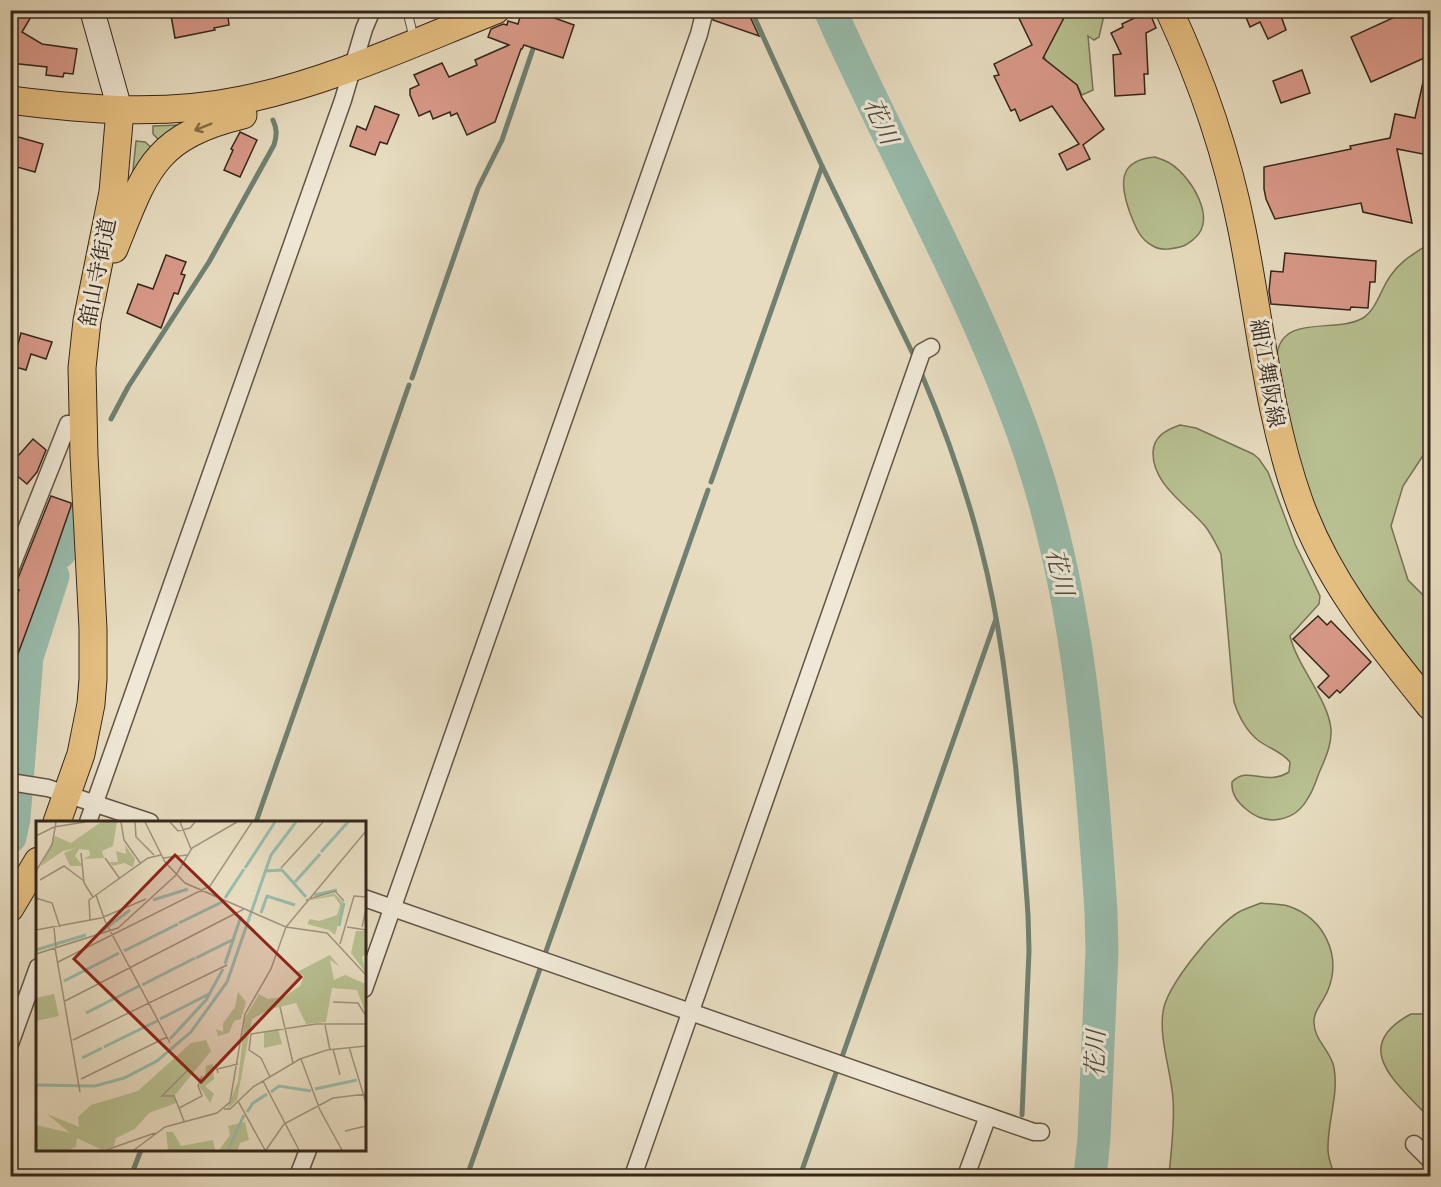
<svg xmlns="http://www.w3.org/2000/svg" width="1441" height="1187" viewBox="0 0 1441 1187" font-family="'Gentium Book Plus','Noto Serif JP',serif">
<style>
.green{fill:#b8c091;stroke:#767356;stroke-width:1.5}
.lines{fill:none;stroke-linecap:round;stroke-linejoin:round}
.stream{stroke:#708072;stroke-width:5}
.river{stroke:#98bcac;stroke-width:33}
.building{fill:#d89988;stroke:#35261b;stroke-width:1.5}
.lane-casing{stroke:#625444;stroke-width:10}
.street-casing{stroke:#625444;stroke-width:19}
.secondary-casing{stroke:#35261b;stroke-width:26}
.primary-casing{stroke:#35261b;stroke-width:29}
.lane{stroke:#efe8d6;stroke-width:8}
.street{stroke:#efe8d6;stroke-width:16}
.secondary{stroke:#efe8d6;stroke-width:24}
.primary{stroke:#e4be80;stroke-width:27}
.oneway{stroke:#846a48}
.labels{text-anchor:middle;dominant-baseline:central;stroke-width:6;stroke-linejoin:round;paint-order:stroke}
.street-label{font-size:22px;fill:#35261b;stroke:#efe8d6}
.water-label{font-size:24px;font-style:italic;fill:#4e4c3f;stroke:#efe8d6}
.inset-river{fill:none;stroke:#98bcac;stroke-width:3}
.inset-road{fill:none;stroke:#a0937e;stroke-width:1.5}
.view{fill:#8f2418;fill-opacity:0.15;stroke:#8f2418;stroke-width:3}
.inset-edge{fill:none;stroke:#35261b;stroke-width:3}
</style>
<rect width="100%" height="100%" fill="#e7dcc0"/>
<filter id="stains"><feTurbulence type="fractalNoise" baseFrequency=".00333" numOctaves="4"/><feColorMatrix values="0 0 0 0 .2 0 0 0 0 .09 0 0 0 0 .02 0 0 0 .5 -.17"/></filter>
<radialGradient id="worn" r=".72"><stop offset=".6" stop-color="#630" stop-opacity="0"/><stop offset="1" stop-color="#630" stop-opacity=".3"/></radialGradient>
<g class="green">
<polygon points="1062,11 1105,11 1099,37 1094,40 1088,36 1093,90 1082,95 1077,85 1046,61 1044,56 1064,17"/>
<polygon points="179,125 162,143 153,134 153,126"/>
<polygon points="136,141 145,142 154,150 138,173 133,170"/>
<path d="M1155,157C1160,159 1167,161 1171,164C1191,177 1217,218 1195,238C1190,242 1186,246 1180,247C1171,249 1161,251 1153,246C1140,240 1135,226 1130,213C1120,185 1117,160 1155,157Z"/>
<path d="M1430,243V445L1403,486L1391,526L1408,580L1430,602V687C1399,648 1367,609 1341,565C1304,501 1290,427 1277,355C1282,313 1336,334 1363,318C1377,309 1381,288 1391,275C1401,260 1416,253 1430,243Z"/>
<path d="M1180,425L1196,428L1253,454L1259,459L1268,472L1295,544L1320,596L1319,604L1290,636C1297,666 1328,699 1331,729C1332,745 1325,759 1319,773C1316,781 1313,791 1308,798C1295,822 1266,827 1246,809C1237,802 1231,794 1232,782C1248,765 1265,787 1289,772L1290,762C1281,751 1270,749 1259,741C1246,731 1239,717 1234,702L1221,554C1216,544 1212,535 1205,526C1186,504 1152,484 1153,452C1154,436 1166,430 1180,425Z"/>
<path d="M1261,903C1269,904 1280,904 1288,906C1324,918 1342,955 1328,990C1324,1001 1313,1011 1314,1023C1314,1040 1332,1052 1334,1068C1339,1095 1327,1123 1328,1150C1328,1159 1332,1168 1335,1176H1169C1171,1151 1175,1124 1173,1099C1171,1070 1159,1040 1163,1012C1166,986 1217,924 1239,912C1246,908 1254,906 1261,903Z"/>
<path d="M1411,1014H1426L1430,1017V1119C1400,1085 1347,1048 1411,1014Z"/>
</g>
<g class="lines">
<g class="stream">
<polyline points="751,10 822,166 913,354"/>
<path d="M922,375C946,432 966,489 981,548C1000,621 1008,695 1016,770C1020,818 1025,867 1028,915L1029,951L1022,1115"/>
<polyline points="412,378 478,188 502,140 535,43"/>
<path d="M111,419L128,387L209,262L274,145C277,135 277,129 273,120"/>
<polyline points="711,482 822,166"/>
<polyline points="256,822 409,385"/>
<polyline points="545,954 708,490"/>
<polyline points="842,1057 996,619"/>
<polyline points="10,1064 17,1045"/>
<polyline points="131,1176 141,1150"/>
<polyline points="467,1176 541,966"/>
<polyline points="800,1176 837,1070"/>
</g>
<g class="river">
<path d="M830,10C895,157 977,298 1029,450C1079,598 1091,757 1101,912L1102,951L1094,1138L1090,1176"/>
<polyline points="60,552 70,522"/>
<polyline points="10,837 14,818 27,657 53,576"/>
</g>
</g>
<g class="building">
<polygon points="10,10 35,10 22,32 42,44 77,49 73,74 64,73 63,77 46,75 47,67 10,63"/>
<polygon points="170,10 227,10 229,25 214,28 215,30 175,38"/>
<polygon points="715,10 747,10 759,36 713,20"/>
<polygon points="1015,10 1068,10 1043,58 1077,85 1082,98 1104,129 1083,145 1090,159 1067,170 1059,154 1079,144 1052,106 1020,121 1015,109 1011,111 994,76 999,75 994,64 1032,45"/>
<polygon points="1243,10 1286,10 1280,13 1286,30 1268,39 1260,22 1250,27"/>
<polygon points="1410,10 1431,10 1431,55 1371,82 1351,37"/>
<polygon points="535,11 574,25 563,58 524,45 522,49 521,49 495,122 467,135 457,113 451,116 450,112 433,119 430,111 419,116 410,95 410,89 419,85 414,75 442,63 449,77 477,65 475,60 509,45 488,37 491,29 503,24 507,25 508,21 518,24 520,17"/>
<polygon points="1149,11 1156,28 1146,33 1148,74 1144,74 1145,94 1115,96 1113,55 1121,54 1111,33 1123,27 1122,24"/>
<polygon points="1302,70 1310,93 1281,103 1273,81"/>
<polygon points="1424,78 1431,78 1431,146 1428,155 1397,149 1412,223 1363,212 1361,203 1275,219 1266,199 1264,189 1264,167 1351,149 1350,146 1390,138 1395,114 1415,118"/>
<polygon points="375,106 399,115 387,144 380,142 375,155 350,146 357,126 366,130"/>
<polygon points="240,132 257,140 240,177 224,170 233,150 231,149"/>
<polygon points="15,136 43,144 35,172 10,165 10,152"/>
<polygon points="1285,253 1376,261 1375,282 1370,282 1368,308 1351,307 1350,310 1271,304 1269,291 1271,271 1283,272"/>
<polygon points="166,255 186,262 181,274 185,275 178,294 174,293 161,328 127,313 138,284 153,289"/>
<polygon points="21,333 52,342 46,359 31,354 26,370 12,366"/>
<polygon points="33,439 46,450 37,472 27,484 10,470 10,465"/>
<polygon points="51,496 71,503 71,506 46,578 12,670 10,670 10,612 19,590 14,588"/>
<polygon points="1318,616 1327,625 1331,621 1371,662 1340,693 1337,690 1329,698 1318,687 1329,676 1293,639"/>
</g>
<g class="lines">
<g class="lane-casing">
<polyline id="lane" points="407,10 414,39"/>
</g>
<g class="street-casing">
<g id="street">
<polyline points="10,570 68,424 83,424"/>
<polyline points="10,782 48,788 150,822"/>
<polyline points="88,822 343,100 364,29 372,10"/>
<polyline points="364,898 1034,1132 1041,1132"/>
<polyline points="364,989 699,34 705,10"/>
<polyline points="10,1044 38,967"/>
<polyline points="1414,1144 1430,1160"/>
<polyline points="298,1176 308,1150"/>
<polyline points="633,1176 922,352 931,347"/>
<polyline points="966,1176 988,1116"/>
</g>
</g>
<g class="secondary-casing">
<polyline id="secondary" points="92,10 120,110"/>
</g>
<g class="primary-casing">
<g id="primary">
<path d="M1169,10C1202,81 1227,154 1242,230C1260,320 1268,414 1299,501C1327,580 1378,642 1430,706"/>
<path d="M10,100C87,110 166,116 242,100C330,82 413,43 496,10"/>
<path d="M114,249C146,170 153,137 243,115"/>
<polyline points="57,822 81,754 91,704 93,679 93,629 84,455 82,368 87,321 113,192 120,110"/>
<polyline points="10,908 38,861"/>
</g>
</g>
<use href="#lane" class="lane"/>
<use href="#street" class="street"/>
<use href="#secondary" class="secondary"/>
<use href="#primary" class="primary"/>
</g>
<defs><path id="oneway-shaft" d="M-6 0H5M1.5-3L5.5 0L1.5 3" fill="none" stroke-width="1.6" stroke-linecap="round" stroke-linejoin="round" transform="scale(1.5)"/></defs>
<use class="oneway" href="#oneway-shaft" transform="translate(203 127) rotate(158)"/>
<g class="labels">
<g class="street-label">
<text transform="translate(97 272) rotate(-79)">舘山寺街道</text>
<text transform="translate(1268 373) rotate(80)">細江舞阪線</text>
</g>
<g class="water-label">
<text transform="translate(881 121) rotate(65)">花川</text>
<text transform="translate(1060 572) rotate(76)">花川</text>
<text transform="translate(1095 1054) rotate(-88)">花川</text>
</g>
</g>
<g transform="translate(36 821)">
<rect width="330" height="330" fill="#e7dcc0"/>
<path d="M65,1H81L77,25L66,30L68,37L48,38L54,34L53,29L43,28L39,35L47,45H34L28,32L40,27L27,30L5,45L19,15L35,22ZM89,24L99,38L97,46L88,42L77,45L73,41H82L80,30L90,33ZM298,72L308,82L299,114L293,109L271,103L274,98L283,100L301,94L304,84L298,75L270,80ZM320,110H330V133L326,136L330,152L315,132ZM294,134L304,146L294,139L298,159L309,154L330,163V194L321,169L296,167L290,201L270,203L260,182L235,188L216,198L201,279L191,288L202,260L209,197L223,173L232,178L248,176L264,165L268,155L261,151ZM202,171L210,181L205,198L198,200L193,212L182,215L180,208L187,211V202L199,186ZM18,173L23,195L0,200V177ZM242,208L246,223L228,227V211ZM170,219L175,230L139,274L140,282L113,292L99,308L80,317L78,325L66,329L41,317L40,326L33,329H0V304L34,312L11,293L43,306L42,296L55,284L102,270L155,222ZM177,243L178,258L169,265L178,273L174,282L163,265L169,258L170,245ZM209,301L213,319L204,322L202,329H183L194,314L192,305ZM130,311H137L145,325L177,319L179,329H132Z" fill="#b8c091"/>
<path class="inset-river" d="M285,31L312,1M209,47L239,1M229,50L246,49L270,76M259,61L284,33M278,74L301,69M189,77L208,48M117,79L152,68M225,92L231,75L259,84M143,102L186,81M303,105L308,82M66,110L94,89M0,129L50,114M88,130L142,103M160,137L196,119M189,143L205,95M28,160L83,132M106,164L159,137M50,192L103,165M124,198L173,173M134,218L170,179L187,148M68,226L121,200M46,237L66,227M0,264L59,265L88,257L121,240L155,211L191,161L235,34L260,1M279,268L321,259M235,271L243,265L275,270M211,291L217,282L231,273M192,329L208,294"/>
<path class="inset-road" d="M85,1L88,19L105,43M99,1L100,16L118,34M109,1L129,41L149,62L250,106L291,112L330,154M134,1L142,10L154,7L159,1M144,1L155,28M0,15L18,6L49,1M45,32L48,62L57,76M69,37L84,58M127,37L151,34M245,47L287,1M0,50L16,24L20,1M4,59L28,45L48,60M60,74L69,100L134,222M0,77L16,82L24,106M270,79L299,70L308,80M54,99L53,79L112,37L125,34M250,106L330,10M311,106L330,109M326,106L330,88M18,107L20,127M0,109L65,97L110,78M304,123L318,75L330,76M19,127L44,271M0,133L82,107L140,54L156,27L201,1M22,141L174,65L216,1M29,180L208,88M297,181L322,182L330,195M244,186L257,242M289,204L294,229M37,219L191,144M313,226L330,282M297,228L304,254M265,238L284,289L306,329M182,252L181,248L202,243M234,256L225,237L213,229L215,213L280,203H330M45,258L131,216M227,260L263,329M202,280L229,329M143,287L138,275H126L152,249M188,288H194L217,266L264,238L291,229L330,225M148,300L143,287L166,275L162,265L166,255M309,310L330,305M70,329L119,312M98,329L129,306L181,292L194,281L209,193L235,148L250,106M230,329L248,303L297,277L330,273"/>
<path class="view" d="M139,34L265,156L165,261L38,138Z"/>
<rect width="330" height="330" class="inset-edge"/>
</g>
<rect width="1441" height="1187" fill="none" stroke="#e7dcc0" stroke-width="36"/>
<rect x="12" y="12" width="1417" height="1163" fill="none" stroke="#35261b" stroke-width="3"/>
<rect x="18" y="18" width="1405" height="1151" fill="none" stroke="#35261b" stroke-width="1.5"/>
<rect width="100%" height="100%" filter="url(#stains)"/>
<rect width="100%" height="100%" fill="url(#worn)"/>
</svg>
